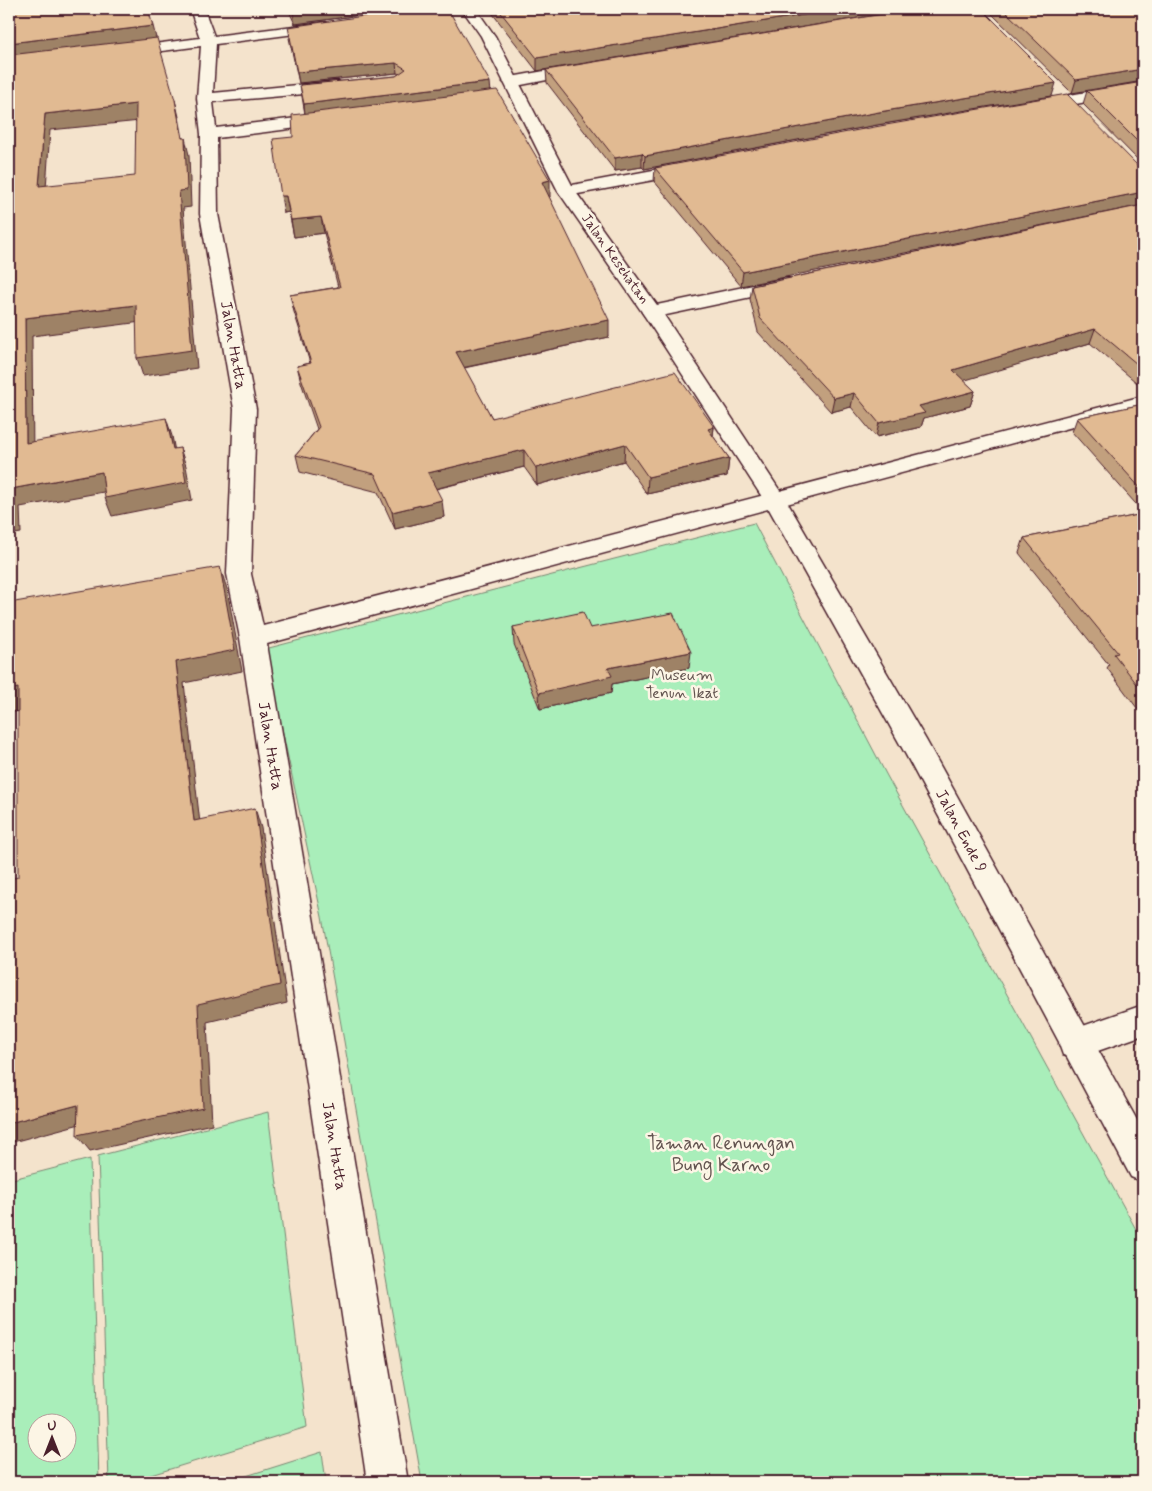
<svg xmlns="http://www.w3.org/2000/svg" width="1152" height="1491" viewBox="0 0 1152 1491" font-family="Mynerve,sans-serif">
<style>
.green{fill:#a9eeba;stroke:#7a8672;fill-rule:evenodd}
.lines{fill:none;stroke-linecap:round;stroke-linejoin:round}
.minor-casing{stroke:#4a1f2b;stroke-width:3}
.highway-casing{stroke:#4a1f2b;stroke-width:3}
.minor{fill:#fcf5e5;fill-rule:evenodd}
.highway{fill:#fcf5e5;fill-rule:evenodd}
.wall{fill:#c2a07e;stroke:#4a1f2b}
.shaded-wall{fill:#9e8266;stroke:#4a1f2b}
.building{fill:#e1ba92;stroke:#4a1f2b;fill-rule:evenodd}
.labels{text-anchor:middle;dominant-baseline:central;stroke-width:5;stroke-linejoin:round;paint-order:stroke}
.far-street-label{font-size:14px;fill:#4a1f2b;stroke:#fcf5e5}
.street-label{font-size:16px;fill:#4a1f2b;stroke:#fcf5e5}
.park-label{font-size:16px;fill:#62534f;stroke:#fcf5e5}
.near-park-label{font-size:19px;fill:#62534f;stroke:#fcf5e5}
</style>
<rect width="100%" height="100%" fill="#f4e3cc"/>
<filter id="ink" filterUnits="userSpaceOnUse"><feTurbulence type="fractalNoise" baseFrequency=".02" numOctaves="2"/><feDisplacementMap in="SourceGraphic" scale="10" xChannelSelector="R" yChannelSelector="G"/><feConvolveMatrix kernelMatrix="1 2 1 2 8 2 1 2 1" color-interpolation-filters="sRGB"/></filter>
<g filter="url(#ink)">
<g class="green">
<polygon points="754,523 887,776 1143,1242 1143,1482 422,1482 322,917 265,649"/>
<polygon points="268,1112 307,1427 128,1482 109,1482 98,1156"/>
<path d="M90,1159L99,1482H9V1180ZM38,1424H68V1454H38Z"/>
<polygon points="322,1452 326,1482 227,1482"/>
</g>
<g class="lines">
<g class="minor-casing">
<g id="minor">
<polygon points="190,9 204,9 214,36 326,22 333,26 326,30 216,44 213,93 338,81 346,86 338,91 213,102 216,128 329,114 337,119 329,124 217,138 218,214 256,409 251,574 263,626 1143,396 1143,408 267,644 408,1482 367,1482 240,638 227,574 234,409 200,214 201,134 197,98 201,46 123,56 116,52 123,48 200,38"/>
<polygon points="583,64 588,66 591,69 588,72 511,87 503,82 511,77"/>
<polygon points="1143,82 1143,92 1036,111 1028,106 1036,101"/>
<polygon points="691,163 697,164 699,168 697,172 567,196 561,195 558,191 561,187 567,186"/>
<polygon points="787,278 794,280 797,284 794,288 652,318 645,316 642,312 645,308 652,306"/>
<polygon points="1143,1005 1143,1035 1075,1059 1063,1055 1059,1044 1063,1033"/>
</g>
</g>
<g class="highway-casing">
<polygon id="highway" points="462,9 476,9 495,36 575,191 662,312 786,500 926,740 1143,1131 1143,1182 1131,1177 906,755 764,500 642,312 558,191 481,36"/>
</g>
<use href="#minor" class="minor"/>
<use href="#highway" class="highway"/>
</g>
<g class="wall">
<polygon points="288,9 404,9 295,24"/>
<polygon points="413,9 491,91 550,197 549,197 609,337 464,368 492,418 714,427 713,436 729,458 727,476 647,494 624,461 537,485 524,467 436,489 444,517 395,529 378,492 300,472 296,455 317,429 301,382 297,366 310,363 294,312 290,295 338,287 324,233 294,237 289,212 284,213 293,137 305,114 300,85 396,76 399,74 397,73 299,83 289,38"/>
<polygon points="489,9 912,9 537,71"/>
<polygon points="987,9 1143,9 1072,93"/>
<polygon points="546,70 1052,96 877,125 644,169 642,167 615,171 547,83"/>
<polygon points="1143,82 1143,165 1083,104 1087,91"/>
<polygon points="655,168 1140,168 741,286 654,181"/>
<polygon points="1143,205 1143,388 1090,343 963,380 975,391 970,406 924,418 921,427 876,437 851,407 831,412 758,332 750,299 752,286"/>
<polygon points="1143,404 1143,512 1072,432 1077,418"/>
<polygon points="1143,514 1143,716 1107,668 1109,665 1019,553 1024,538"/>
<polygon points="513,627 590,628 689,668 612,684 611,693 540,709 514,644"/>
</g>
<g class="shaded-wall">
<polygon points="314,9 404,9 295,24 293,12"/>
<polygon points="840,9 912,9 537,71 537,58"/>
<polygon points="153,26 157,42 9,59 9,43"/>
<polygon points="396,63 397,73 299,83 297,72"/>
<polygon points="1143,69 1143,81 1072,93 1076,80"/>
<polygon points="490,82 491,93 305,115 304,104"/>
<polygon points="1056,83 1052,96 877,125 644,169 645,156 879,112"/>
<polygon points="175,100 179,117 185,149 185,138 189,155 191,207 183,208 197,368 143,376 137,358 179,191 182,138"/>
<polygon points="136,104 140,121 50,130 45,203 39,186 45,114"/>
<polygon points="642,153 642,167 615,171 615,158"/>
<polygon points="550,180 550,197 542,198 542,182"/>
<polygon points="1143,192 1143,205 741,286 743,272"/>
<polygon points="281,196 286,196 289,212 284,213"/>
<polygon points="321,217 324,233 294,237 291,220"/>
<polygon points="136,305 141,322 32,336 33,462 26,443 25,318"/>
<polygon points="609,320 609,337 457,369 456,352"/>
<polygon points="1095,329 1090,343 949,385 953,370"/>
<polygon points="975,391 970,406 924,418 921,427 876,437 879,423 919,406"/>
<polygon points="854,393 851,407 831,412 834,398"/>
<polygon points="166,418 172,436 178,467 173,449"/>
<polygon points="714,427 712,444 708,429"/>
<polygon points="625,444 624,461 537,485 536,468"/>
<polygon points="180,448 186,466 192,500 112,516 105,498"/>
<polygon points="524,450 524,467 430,490 428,473"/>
<polygon points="729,458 727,476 647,494 648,477"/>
<polygon points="102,472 109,491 20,507 21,533 9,535 9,515 11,489"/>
<polygon points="442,500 444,517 395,529 392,512"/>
<polygon points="220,567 227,589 242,671 184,683 202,841 194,821 176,662"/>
<polygon points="691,652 689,668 612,684 611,693 540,709 539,693 608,668"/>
<polygon points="18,688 29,709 9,713 9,690"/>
<polygon points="255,808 261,828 287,1003 207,1022 212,1124 90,1151 77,1135 198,1004"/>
<polygon points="78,1105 91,1121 9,1143 9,1123"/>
</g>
<g class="building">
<polygon points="9,9 148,9 153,26 9,43"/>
<polygon points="291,9 314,9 293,12"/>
<polygon points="413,9 448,9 490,82 304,104 300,85 396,76 406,69 396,63 297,72 288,27"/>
<polygon points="498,9 840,9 537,58"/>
<polygon points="913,9 982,9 1056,83 879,112 645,156 642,153 615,158 546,70"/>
<polygon points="1003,9 1143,9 1143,69 1076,80"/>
<path d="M157,38L175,100L182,138H185L187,190L179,191L192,350L137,358L136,305L25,318L26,443L166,418L173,449L180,448L186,482L105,498L102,472L11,489L13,515H9V55ZM136,104L135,176L39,186L45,114Z"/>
<polygon points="1143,82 1143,147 1087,91"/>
<polygon points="497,90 550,180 542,182 609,320 456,352 492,418 675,372 714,427 708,429 729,458 648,477 625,444 536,468 524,450 428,473 442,500 392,512 375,474 296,455 319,427 297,366 311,363 290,295 340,287 321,217 291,220 286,196 281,196 273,139 293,137 292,115"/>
<polygon points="1067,94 1140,168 1143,169 1143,192 743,272 655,168 880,126"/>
<polygon points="1143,205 1143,369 1095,329 953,370 975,391 919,406 925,413 879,423 854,393 834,398 760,318 752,286"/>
<polygon points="1143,404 1143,491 1077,418"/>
<polygon points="1143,514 1143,692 1114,654 1118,653 1024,538"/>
<polygon points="220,567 235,650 176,662 194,821 255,808 280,985 198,1004 203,1108 77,1135 78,1105 9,1123 9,879 18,877 18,688 9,690 9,603"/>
<polygon points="583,612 590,628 673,613 691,652 608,668 612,676 539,693 513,627"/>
</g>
</g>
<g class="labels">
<g class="far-street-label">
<text transform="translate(615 259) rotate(55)">Jalan Kesehatan</text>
</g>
<g class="street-label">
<text transform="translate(233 345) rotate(80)">Jalan Hatta</text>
<text transform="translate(270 746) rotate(81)">Jalan Hatta</text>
<text transform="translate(961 831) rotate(62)">Jalan Ende 9</text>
<text transform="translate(334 1146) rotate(81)">Jalan Hatta</text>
</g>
<g class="park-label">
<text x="682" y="675">Museum<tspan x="682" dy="18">Tenun Ikat</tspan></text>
</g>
<g class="near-park-label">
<text x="721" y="1143">Taman Renungan<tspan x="721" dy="22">Bung Karno</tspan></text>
</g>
</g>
<rect width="1152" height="1491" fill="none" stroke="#fcf5e5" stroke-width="30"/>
<rect x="15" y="15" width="1122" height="1461" fill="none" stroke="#4a1f2b" stroke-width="2" filter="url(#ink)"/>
<g transform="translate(52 1438)"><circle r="24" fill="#fcf5e5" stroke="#b59f9b"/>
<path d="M0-4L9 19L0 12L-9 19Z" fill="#4a1f2b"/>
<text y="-8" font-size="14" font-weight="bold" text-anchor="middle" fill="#4a1f2b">U</text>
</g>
</svg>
